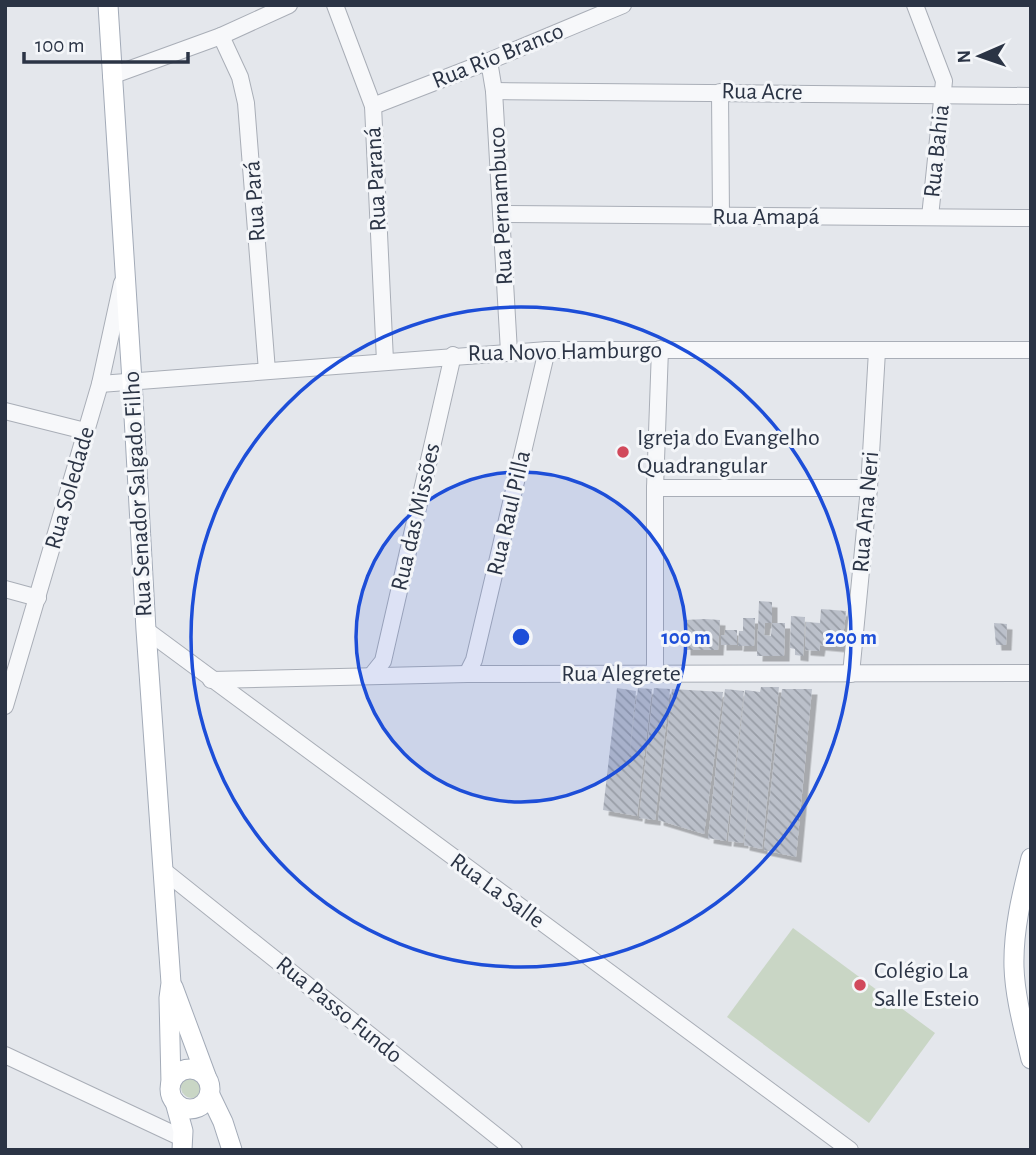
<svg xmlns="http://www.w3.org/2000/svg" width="1036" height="1155" viewBox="0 0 1036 1155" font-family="'Alegreya Sans',sans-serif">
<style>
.grass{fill:url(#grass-tufts)}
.pitch{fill:#c9d6c5}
.building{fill:url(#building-back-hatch);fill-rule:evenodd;filter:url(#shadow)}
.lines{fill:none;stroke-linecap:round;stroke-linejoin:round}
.minor-casing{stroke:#a9aeb7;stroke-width:18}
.major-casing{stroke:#a3abb8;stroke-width:21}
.minor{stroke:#f7f8fa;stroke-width:16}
.major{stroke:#fff;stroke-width:19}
.ring{fill:none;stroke:#1d4ed8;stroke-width:3.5}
.poi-dot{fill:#d1495b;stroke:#f4f6f9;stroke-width:2.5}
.labels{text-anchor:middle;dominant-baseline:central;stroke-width:6;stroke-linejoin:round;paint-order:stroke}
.street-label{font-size:24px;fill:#2b3445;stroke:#f4f6f9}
.poi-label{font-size:24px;fill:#2b3445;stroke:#f4f6f9;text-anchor:start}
.centre{fill:#1d4ed8;stroke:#f4f6f9;stroke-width:3.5}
.ring-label{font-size:21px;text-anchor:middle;font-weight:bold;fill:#1d4ed8;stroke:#f4f6f9;stroke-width:6;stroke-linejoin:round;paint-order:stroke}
</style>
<defs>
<pattern id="grass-tufts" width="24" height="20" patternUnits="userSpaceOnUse" patternTransform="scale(1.75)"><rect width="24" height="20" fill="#c9d6c5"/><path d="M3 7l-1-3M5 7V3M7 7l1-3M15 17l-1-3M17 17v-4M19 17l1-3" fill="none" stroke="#adb8ab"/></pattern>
<pattern id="building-back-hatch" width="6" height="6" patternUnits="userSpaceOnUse" patternTransform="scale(1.75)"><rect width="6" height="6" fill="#bbc0ca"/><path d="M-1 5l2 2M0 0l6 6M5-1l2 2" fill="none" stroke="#989da6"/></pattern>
<filter id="shadow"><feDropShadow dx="5.5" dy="5.5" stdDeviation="0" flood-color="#0004"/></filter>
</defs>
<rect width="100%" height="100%" fill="#e4e7ec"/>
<circle class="grass" cx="192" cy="1087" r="11"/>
<polygon class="pitch" points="793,928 935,1033 869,1123 727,1017"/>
<g class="building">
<path d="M759,601L772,602V623H785L784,656H757ZM765,623H772L771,636L764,635Z"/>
<polygon points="821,609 846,611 842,647 820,645 819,651 805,650 806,622 820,623"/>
<polygon points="791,616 805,617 803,656 795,655 795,649 790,648"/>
<polygon points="743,618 755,618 754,646 738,646 739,631 743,631"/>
<polygon points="705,619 720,620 718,650 685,650 685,620"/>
<polygon points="994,623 1007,624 1006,645 996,645"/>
<polygon points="725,630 737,630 737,645 721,645 721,635 725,635"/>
<polygon points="761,687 779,687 762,849 744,845 751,782 743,843 728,841 745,690 760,692"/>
<polygon points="617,688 636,691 629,758 638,688 652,689 637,816 603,810"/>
<polygon points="654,688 670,689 655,820 639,818"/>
<polygon points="672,689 723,692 704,834 658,820"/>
<polygon points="725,689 744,691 726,841 708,838"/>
<polygon points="782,689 812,689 796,857 764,850"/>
</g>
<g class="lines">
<g class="minor-casing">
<g id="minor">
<polyline points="335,5 373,106 385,361"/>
<polyline points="915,5 944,81 930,217"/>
<polyline points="221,36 240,77 246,103 267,371"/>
<polyline points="489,61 494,91 509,352"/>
<polyline points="111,76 221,36 289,5"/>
<polyline points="494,91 1031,96"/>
<polyline points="720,92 721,217"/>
<polyline points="373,106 489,61 623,5"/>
<polyline points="501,214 1031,218"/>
<polyline points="100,384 547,350 1031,350"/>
<polyline points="5,411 85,431"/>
<polyline points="655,488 869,488"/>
<polyline points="5,589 38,598"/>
<polyline points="146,630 850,1150"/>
<polyline points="467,674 474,660 547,350"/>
<polyline points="655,674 655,488 660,349"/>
<polyline points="851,674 869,488 877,351"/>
<polyline points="371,676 383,661 453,355"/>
<polyline points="211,680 467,674 1031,673"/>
<polyline points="5,706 100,384 122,283"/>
<polyline points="163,870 514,1150"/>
<polyline points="5,1055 182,1138"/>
</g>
</g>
<g class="major-casing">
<g id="major">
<polyline points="108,5 132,381 146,630 171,983 169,998 171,1083"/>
<path d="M1031,858C1022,894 1013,930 1014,967C1015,998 1024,1029 1031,1059"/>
<polyline points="173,987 206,1076"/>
<circle cx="190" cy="1089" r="20"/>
<polyline points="210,1095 223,1122 232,1150"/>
<polyline points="175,1102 183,1131 182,1150"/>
</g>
</g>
<use href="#minor" class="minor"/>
<use href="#major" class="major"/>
</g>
<circle cx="521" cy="637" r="165" fill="#1d4ed8" fill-opacity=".12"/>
<g class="ring">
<circle cx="521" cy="637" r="165"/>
<circle cx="521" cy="637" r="330"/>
</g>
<g class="poi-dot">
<circle cx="623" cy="452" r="7"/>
<circle cx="860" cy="985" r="7"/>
</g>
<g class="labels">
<g class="street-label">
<text transform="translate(498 56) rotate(-22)">Rua Rio Branco</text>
<text transform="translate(762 92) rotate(1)">Rua Acre</text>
<text transform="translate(937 151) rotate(-84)">Rua Bahia</text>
<text transform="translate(376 179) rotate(-93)">Rua Paraná</text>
<text transform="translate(255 201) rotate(-94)">Rua Pará</text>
<text transform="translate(501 206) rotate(-93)">Rua Pernambuco</text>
<text x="766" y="217">Rua Amapá</text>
<text transform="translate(565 352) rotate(-1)">Rua Novo Hamburgo</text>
<text transform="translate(70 488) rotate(-74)">Rua Soledade</text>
<text transform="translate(138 494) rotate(-93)">Rua Senador Salgado Filho</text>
<text transform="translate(866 512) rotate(-85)">Rua Ana Neri</text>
<text transform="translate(509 513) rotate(-77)">Rua Raul Pilla</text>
<text transform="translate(416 517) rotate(-77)">Rua das Missões</text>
<text x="621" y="674">Rua Alegrete</text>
<text transform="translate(497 891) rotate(36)">Rua La Salle</text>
<text transform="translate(339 1010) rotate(39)">Rua Passo Fundo</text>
</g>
<g class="poi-label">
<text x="637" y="438">Igreja do Evangelho<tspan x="637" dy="28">Quadrangular</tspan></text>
<text x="874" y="971">Colégio La<tspan x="874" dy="28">Salle Esteio</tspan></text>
</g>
</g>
<circle cx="521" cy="637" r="10" class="centre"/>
<g class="ring-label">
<text x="686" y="644">100 m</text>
<text x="851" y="644">200 m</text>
</g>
<rect width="1036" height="1155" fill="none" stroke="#2b3445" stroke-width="14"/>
<g transform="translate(980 56) rotate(268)" stroke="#f4f6f9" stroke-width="5" paint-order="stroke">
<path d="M0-5L12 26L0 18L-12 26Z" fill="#2b3445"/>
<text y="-10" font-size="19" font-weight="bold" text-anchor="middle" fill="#2b3445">N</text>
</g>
<path d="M24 52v10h164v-10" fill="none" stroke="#2b3445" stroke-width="3.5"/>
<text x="35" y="52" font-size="21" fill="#2b3445" stroke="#f4f6f9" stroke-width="5" paint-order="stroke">100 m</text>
</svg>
